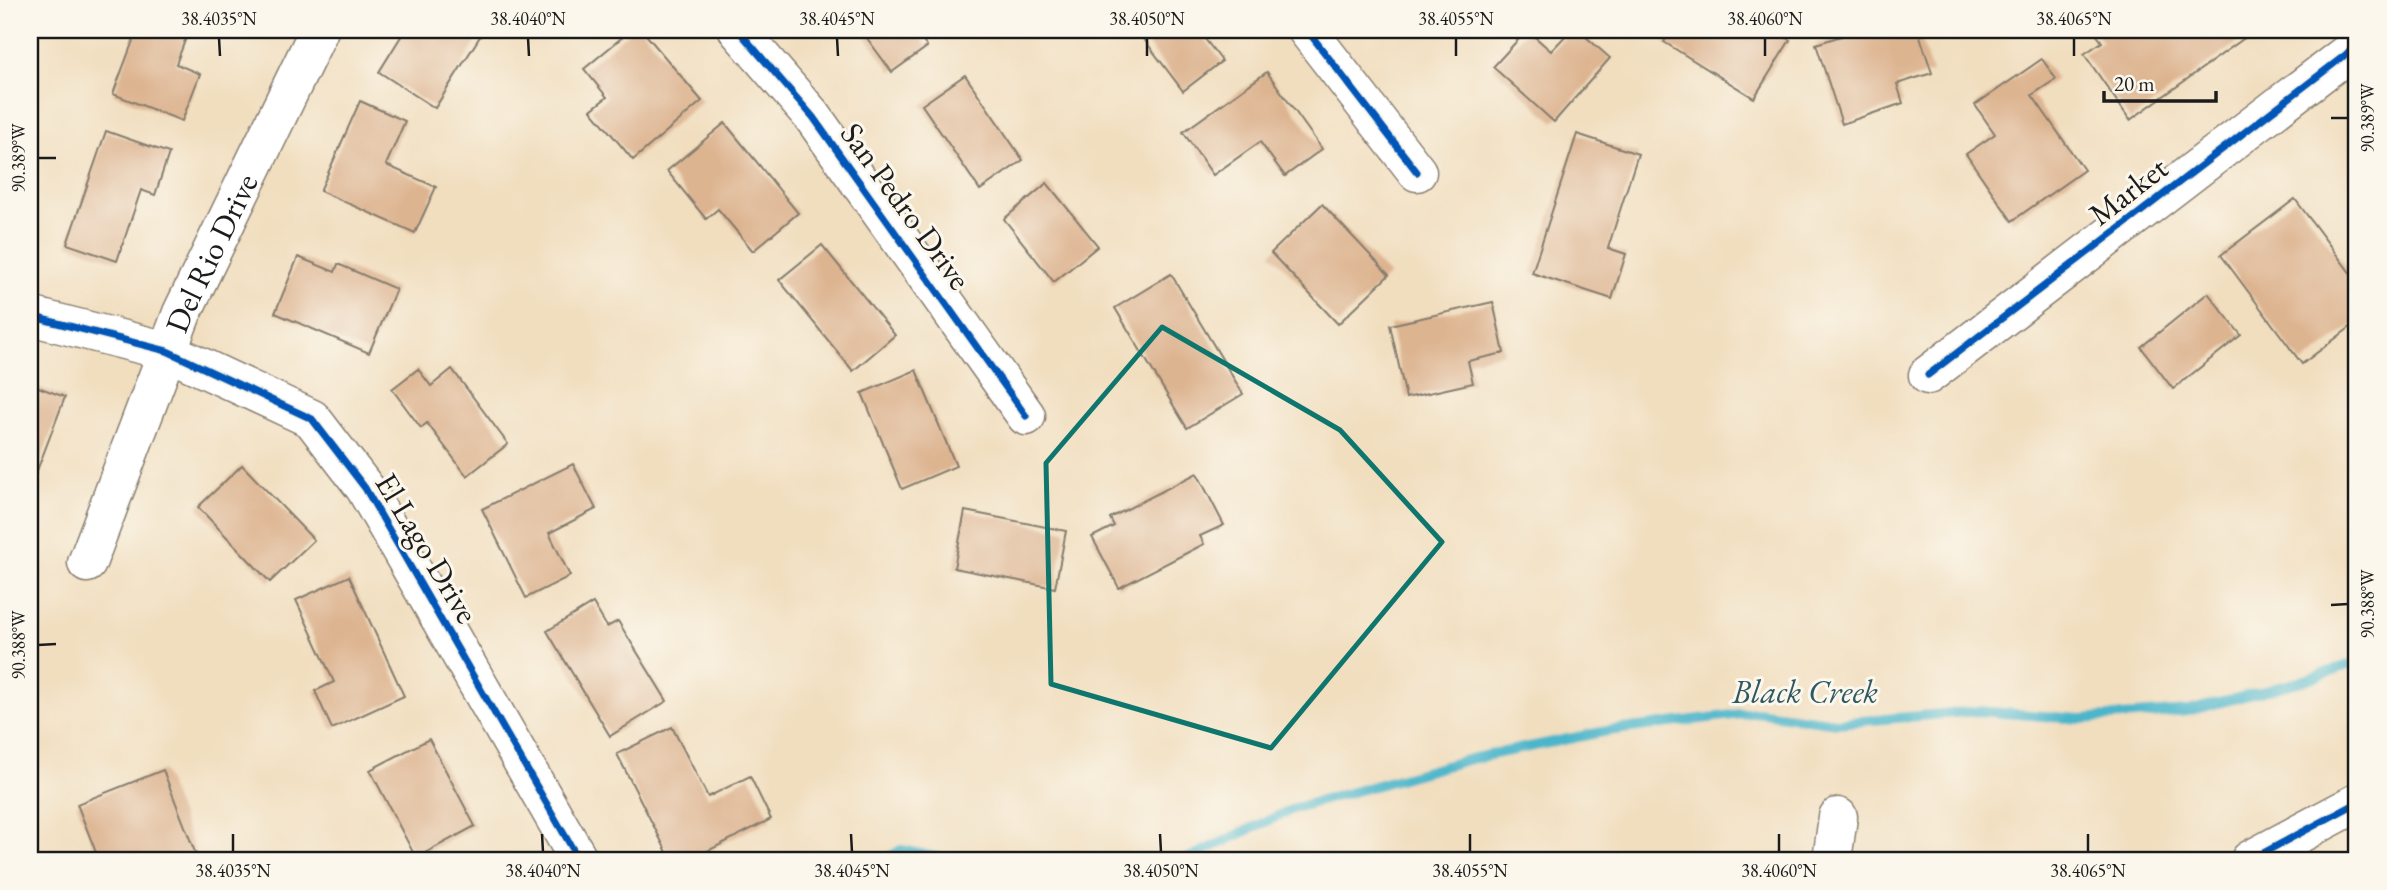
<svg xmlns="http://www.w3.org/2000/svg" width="2387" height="890" viewBox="0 0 2387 890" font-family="'EB Garamond',serif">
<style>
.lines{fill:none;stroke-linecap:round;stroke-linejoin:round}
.stream{stroke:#4cb5ca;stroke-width:10}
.building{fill:#ddb490}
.minor-casing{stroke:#867d6e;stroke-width:41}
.minor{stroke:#fff;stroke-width:38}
.cycleway-casing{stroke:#fbf7ec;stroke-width:11}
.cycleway{stroke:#0057b8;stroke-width:7}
.marked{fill:none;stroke:#0f766e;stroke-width:5;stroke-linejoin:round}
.ticks{fill:none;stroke:#1c1c1c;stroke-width:2.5}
.labels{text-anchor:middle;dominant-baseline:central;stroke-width:6;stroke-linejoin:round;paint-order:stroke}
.street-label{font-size:32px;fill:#1c1c1c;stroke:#fbf7ec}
.water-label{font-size:33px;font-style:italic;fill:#2f5962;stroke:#fbf7ec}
.neatline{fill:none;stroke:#1c1c1c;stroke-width:2.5}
.ticks-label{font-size:18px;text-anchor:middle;fill:#1c1c1c}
</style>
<rect width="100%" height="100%" fill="#fbf7ec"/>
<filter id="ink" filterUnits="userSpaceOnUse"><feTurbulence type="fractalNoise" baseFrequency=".0143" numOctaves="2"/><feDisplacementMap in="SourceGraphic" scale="14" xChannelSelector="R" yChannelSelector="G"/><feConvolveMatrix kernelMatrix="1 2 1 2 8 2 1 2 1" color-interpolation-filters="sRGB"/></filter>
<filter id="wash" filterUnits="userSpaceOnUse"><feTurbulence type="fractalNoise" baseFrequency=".00686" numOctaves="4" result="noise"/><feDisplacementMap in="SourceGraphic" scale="28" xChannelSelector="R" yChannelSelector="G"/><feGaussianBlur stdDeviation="1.57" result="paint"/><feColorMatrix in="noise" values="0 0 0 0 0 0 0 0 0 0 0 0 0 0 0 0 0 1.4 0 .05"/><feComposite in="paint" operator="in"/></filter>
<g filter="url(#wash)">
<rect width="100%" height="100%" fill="#f1debf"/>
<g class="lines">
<g class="stream">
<polyline points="884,860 901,850 949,860"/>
<polyline points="1184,860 1295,808 1470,759 1607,731 1756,712 1837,723 1978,711 2081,719 2188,711 2302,681 2357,662"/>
</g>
</g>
<g id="blocks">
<g class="building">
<polygon points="137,30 189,30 176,64 200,74 182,121 113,94"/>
<polygon points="405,30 484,30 435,108 379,72"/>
<polygon points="631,30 642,30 702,101 633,160 591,110 607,97 584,69"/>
<polygon points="861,30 915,30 927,47 892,72"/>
<polygon points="1137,30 1198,30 1222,61 1183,91"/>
<polygon points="1527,30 1551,51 1571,30 1578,30 1610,58 1554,122 1493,67"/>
<polygon points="1672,30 1773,30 1790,40 1754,98 1664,42"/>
<polygon points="1860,30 1918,30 1932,73 1897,84 1903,103 1842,124 1816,44"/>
<polygon points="2093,30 2247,30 2250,34 2130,120 2084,54 2102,42"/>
<polygon points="2042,59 2056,79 2032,95 2084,170 2012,221 1966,154 1995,134 1975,105"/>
<polygon points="1267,72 1322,149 1285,176 1260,142 1213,175 1183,132"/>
<polygon points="965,75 1023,160 980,190 922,105"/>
<polygon points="360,101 405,121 386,165 436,187 415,233 320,191"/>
<polygon points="725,123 798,213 753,251 718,209 706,219 667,171"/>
<polygon points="106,131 169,153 155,195 141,190 117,261 67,244"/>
<polygon points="1577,134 1638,154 1608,248 1626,254 1612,299 1532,273"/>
<polygon points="1047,183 1098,246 1054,282 1004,219"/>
<polygon points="2295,199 2357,282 2357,322 2302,364 2221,255"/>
<polygon points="1322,204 1389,275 1338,324 1271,253"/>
<polygon points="822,245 895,335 853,371 779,280"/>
<polygon points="298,257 335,272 338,264 396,289 369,353 275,313"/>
<polygon points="1171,274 1243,394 1187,428 1115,308"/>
<polygon points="2208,293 2241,335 2173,389 2141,347"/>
<polygon points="1493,302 1504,353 1468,361 1473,383 1406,398 1390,325"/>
<polygon points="418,369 431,386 452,369 508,444 467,476 427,423 421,428 392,389"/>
<polygon points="916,370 956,466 902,489 862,393"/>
<polygon points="30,384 65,397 30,489"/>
<polygon points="573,464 596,509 549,533 570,576 526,598 482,509"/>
<polygon points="242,465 314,540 270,582 198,507"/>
<polygon points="1197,473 1224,525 1200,536 1204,544 1119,588 1092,537 1114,526 1110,518"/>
<polygon points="965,511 1066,531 1055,588 954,568"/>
<polygon points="349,576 404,696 332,729 315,691 334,682 296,600"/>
<polygon points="593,603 607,627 618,621 667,701 610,736 547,631"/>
<polygon points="672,727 708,797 750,776 771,819 690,860 671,860 617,754"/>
<polygon points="429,739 475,826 416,858 370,770"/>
<polygon points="163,770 198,860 99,860 77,804"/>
</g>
</g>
</g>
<g filter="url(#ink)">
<use href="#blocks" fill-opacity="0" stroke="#867d6e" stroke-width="2"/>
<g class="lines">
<g class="minor-casing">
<g id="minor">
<polyline points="738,30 813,117 1026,416"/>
<polyline points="1307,30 1417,172"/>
<polyline points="30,316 167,351 312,419 365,488 579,860"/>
<polyline points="1928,375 2357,46"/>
<path id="s1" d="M87,563L182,313L319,30"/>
<polyline points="1832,860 1838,817"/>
<polyline points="2250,860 2357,803"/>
</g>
</g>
<use href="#minor" class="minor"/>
<g class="cycleway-casing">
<g id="cycleway">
<polyline points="738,30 813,117 1026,416"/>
<polyline points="1307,30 1417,172"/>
<polyline points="30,316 167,351 312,419 365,488 579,860"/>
<polyline points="1928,375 2357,46"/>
<polyline points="2250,860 2357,803"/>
</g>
</g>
<use href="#cycleway" class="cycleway"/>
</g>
</g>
<path class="marked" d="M1162,327L1340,430L1442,542L1271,748L1051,684L1046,463Z"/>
<path class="ticks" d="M219,38L220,56M528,38L529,56M837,38L838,56M1147,38V56M1456,38V56M1765,38V56M2074,38V56M2331,118H2348M38,158H56M2331,605L2348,604M38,645L56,644M233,834V852M542,834L543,852M851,834L852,852M1160,834L1161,852M1470,834V852M1779,834V852M2088,834V852"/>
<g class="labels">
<g class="street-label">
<text transform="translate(2128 191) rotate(-38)">Market</text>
<text transform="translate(906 206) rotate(54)">San Pedro Drive</text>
<text stroke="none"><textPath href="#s1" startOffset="334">Del Rio Drive</textPath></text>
<text transform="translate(427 548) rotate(59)">El Lago Drive</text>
</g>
<g class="water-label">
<text x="1805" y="691">Black Creek</text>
</g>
</g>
<rect width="2387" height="890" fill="none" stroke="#fbf7ec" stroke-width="77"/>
<path d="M2104 91v10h112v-10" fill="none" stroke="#1c1c1c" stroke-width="3.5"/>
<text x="2114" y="91" font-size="21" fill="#1c1c1c" stroke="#fbf7ec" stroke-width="5" paint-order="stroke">20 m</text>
<rect x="38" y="38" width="2310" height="814" class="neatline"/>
<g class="ticks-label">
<text x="219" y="25">38.4035°N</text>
<text x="528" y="25">38.4040°N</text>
<text x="837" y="25">38.4045°N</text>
<text x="1147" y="25">38.4050°N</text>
<text x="1456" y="25">38.4055°N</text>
<text x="1765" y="25">38.4060°N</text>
<text x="2074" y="25">38.4065°N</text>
<text transform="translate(2368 118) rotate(-90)" y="6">90.389°W</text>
<text transform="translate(19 158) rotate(-90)" y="6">90.389°W</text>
<text transform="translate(2368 604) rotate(-90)" y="6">90.388°W</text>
<text transform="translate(19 645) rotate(-90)" y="6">90.388°W</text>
<text x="233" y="877">38.4035°N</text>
<text x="543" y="877">38.4040°N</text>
<text x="852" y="877">38.4045°N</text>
<text x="1161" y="877">38.4050°N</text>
<text x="1470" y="877">38.4055°N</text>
<text x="1779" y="877">38.4060°N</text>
<text x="2088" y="877">38.4065°N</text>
</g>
</svg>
